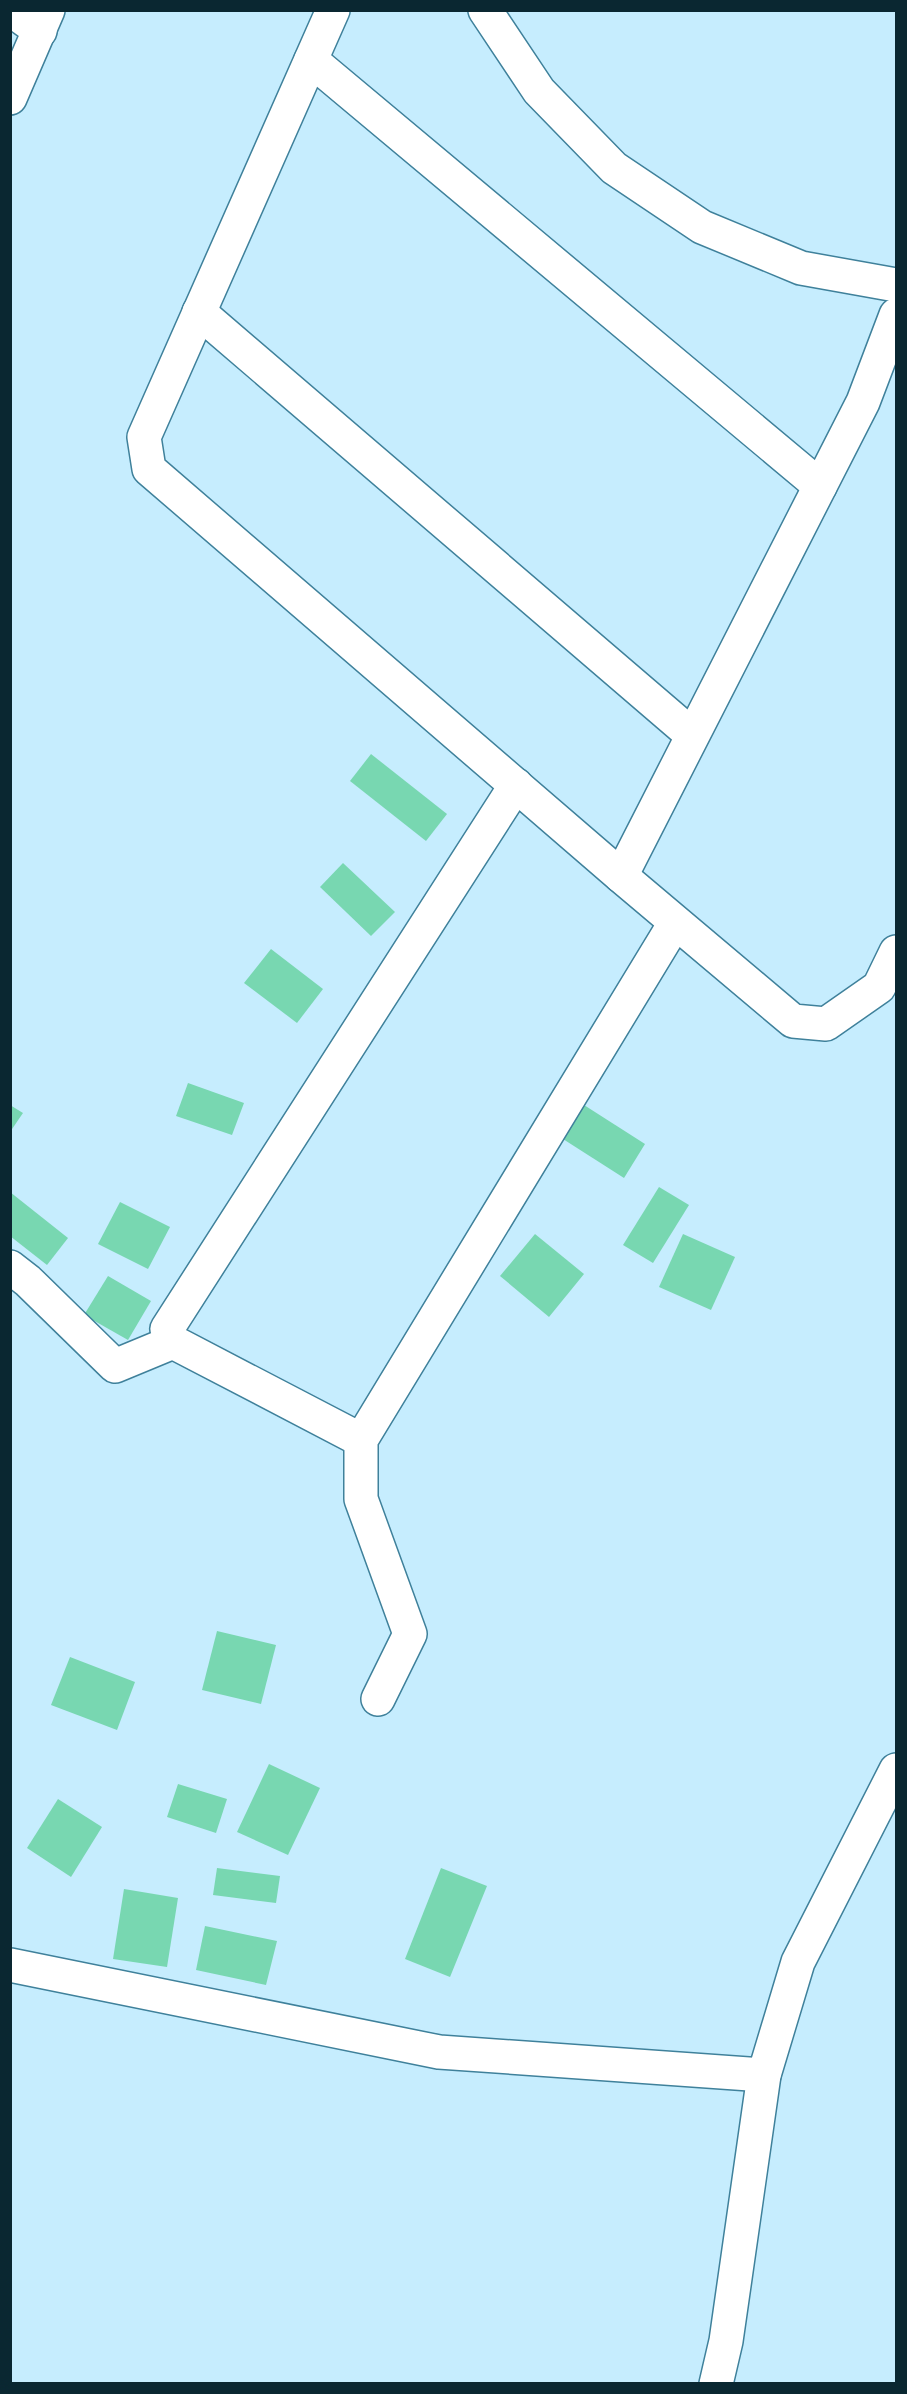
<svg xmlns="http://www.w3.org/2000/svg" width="907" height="2394" viewBox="0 0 907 2394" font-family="'Fira Sans Condensed',sans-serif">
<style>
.building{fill:#78d7b1}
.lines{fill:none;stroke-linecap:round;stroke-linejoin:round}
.street-casing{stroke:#3f819b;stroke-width:36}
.street{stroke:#fff;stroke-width:33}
</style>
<rect width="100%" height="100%" fill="#c6edfe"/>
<g class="building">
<polygon points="371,754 447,814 426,841 350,781"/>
<polygon points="343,863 395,912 371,936 320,887"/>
<polygon points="271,949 323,989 297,1023 244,983"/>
<polygon points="188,1083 244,1103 232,1135 176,1116"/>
<polygon points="10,1105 23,1113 10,1132"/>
<polygon points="584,1105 645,1144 624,1178 563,1139"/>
<polygon points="659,1187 689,1205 653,1263 623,1245"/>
<polygon points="10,1192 68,1238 47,1265 10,1236"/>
<polygon points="120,1202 170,1227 148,1269 98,1244"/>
<polygon points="535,1234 584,1274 549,1317 500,1276"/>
<polygon points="683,1234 735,1257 711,1310 659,1287"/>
<polygon points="108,1276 151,1301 128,1340 84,1315"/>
<polygon points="217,1631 276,1645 261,1704 202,1690"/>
<polygon points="70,1657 135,1682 117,1730 51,1705"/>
<polygon points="269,1764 320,1788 288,1855 237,1832"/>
<polygon points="178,1784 227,1799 216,1833 167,1817"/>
<polygon points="58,1799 102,1827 71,1877 27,1848"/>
<polygon points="217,1868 280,1876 276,1903 213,1895"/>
<polygon points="441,1868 487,1886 450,1977 405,1959"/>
<polygon points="124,1889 178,1898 167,1967 113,1959"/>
<polygon points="205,1926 277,1941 266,1985 196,1970"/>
</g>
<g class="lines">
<g class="street-casing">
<g id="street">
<polyline points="11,10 40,31"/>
<polyline points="333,10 144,437 149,469 621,876 793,1021 826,1024 879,987 896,952"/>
<polyline points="485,10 539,91 614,168 702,227 801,268 896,285"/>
<polyline points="311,60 820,486"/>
<polyline points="10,98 48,10"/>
<polyline points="199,312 692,735"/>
<polyline points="621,876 863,402 896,315"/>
<polyline points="10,1267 28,1281 115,1366 173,1342"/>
<polyline points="361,1440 173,1342 167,1329 516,785"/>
<polyline points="378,1699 410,1634 361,1499 361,1440 675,923"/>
<polyline points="10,1965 439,2052 764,2075"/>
<polyline points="716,2384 726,2341 764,2075 798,1962 896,1770"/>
</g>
</g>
<use href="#street" class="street"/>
</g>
<rect width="907" height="2394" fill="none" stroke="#0a2731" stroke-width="24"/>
</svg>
